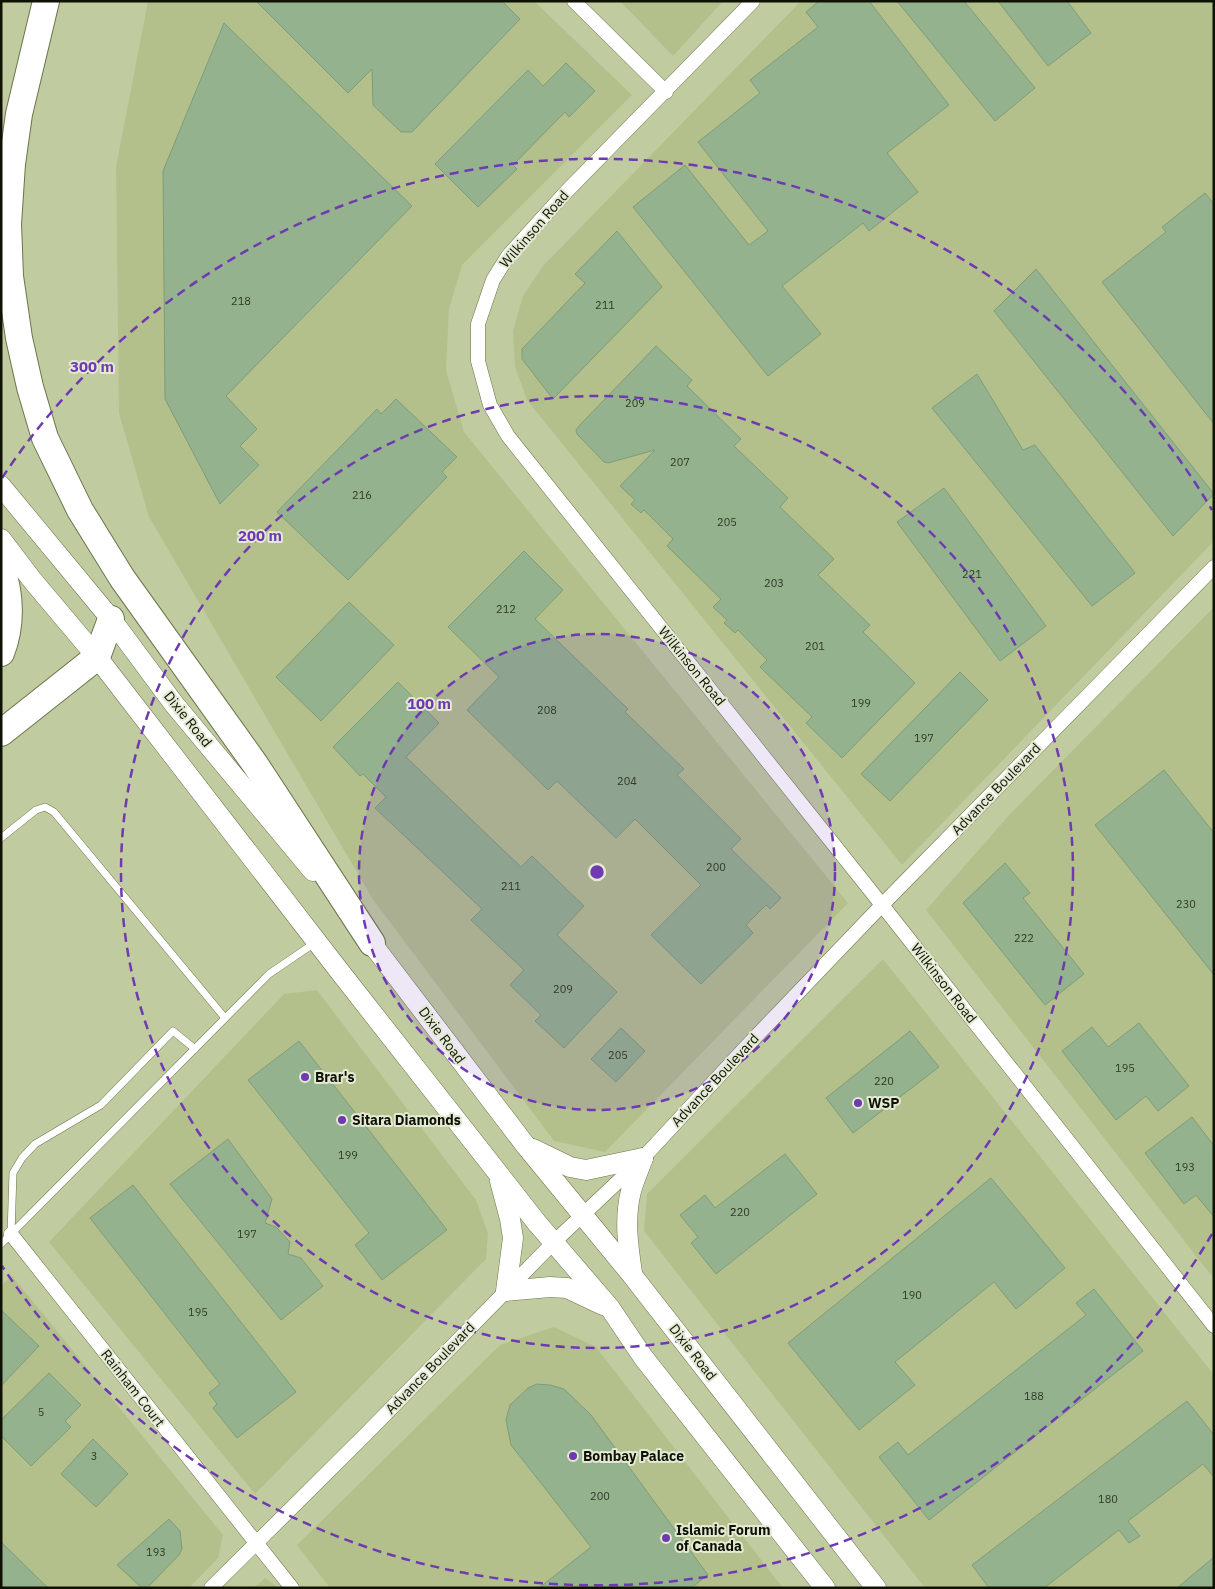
<svg xmlns="http://www.w3.org/2000/svg" width="1215" height="1589" viewBox="0 0 1215 1589" font-family="'IBM Plex Sans',sans-serif">
<style>
.built{fill:#b3c08c}
.building{fill:#94b28d;stroke:#7f9c78}
.lines{fill:none;stroke-linecap:round;stroke-linejoin:round}
.lane-casing{stroke:#6b754c;stroke-width:8}
.street-casing{stroke:#6b754c;stroke-width:15}
.secondary-casing{stroke:#6b754c;stroke-width:21}
.highway-casing{stroke:#6b754c;stroke-width:28}
.lane{stroke:#fff;stroke-width:7}
.street{stroke:#fff;stroke-width:14}
.secondary{stroke:#fff;stroke-width:20}
.highway{stroke:#fff;stroke-width:26}
.ring{fill:none;stroke:#6f3ab1;stroke-width:2.5;stroke-dasharray:9 6}
.poi-dot{fill:#6f3ab1;stroke:#e3e9d3;stroke-width:2}
.labels{text-anchor:middle;dominant-baseline:central;stroke-width:4;stroke-linejoin:round;paint-order:stroke}
.number-label{font-size:11px;fill:#303a26}
.street-label{font-size:14px;fill:#0f1203;stroke:#e3e9d3}
.poi-label{font-size:14px;font-weight:bold;fill:#0f1203;stroke:#e3e9d3;text-anchor:start}
.centre{fill:#6f3ab1;stroke:#e3e9d3;stroke-width:2.5}
.ring-label{font-size:15px;text-anchor:middle;font-weight:bold;fill:#6f3ab1;stroke:#e3e9d3;stroke-width:4;stroke-linejoin:round;paint-order:stroke}
</style>
<rect width="100%" height="100%" fill="#c0cc9f"/>
<g class="built">
<polygon points="148,1 534,1 632,95 462,265 449,309 446,370 464,432 848,903 605,1152 554,1141 372,898 149,517 119,413 116,167"/>
<polygon points="620,1 723,1 673,56"/>
<polygon points="801,1 1214,1 1214,541 902,865 527,400 515,367 513,331 523,296 543,266"/>
<polygon points="1214,607 1214,1279 926,910 1011,813"/>
<polygon points="883,959 1214,1375 1214,1588 925,1588 644,1231 647,1194"/>
<polygon points="317,990 476,1200 488,1233 486,1259 255,1494 49,1242 284,994"/>
<polygon points="12,1276 223,1535 218,1558 189,1588 1,1588 1,1286"/>
<polygon points="554,1327 596,1347 783,1588 330,1588 297,1545 500,1345"/>
<polygon points="265,1578 275,1585 278,1588 254,1588"/>
</g>
<g class="building">
<polygon points="256,1 502,1 520,19 412,132 401,132 373,105 372,69 348,93"/>
<polygon points="819,1 869,1 949,105 887,153 918,192 869,231 863,223 782,286 821,334 768,376 633,207 685,165 749,245 768,231 698,142 760,93 750,80 818,27 806,12"/>
<polygon points="897,1 964,1 1035,88 995,121"/>
<polygon points="998,1 1067,1 1091,33 1048,66"/>
<polygon points="224,23 412,206 226,396 257,429 240,446 259,465 220,504 165,399 163,171"/>
<polygon points="566,63 595,91 569,117 565,112 513,165 517,169 478,207 435,164 528,70 543,86"/>
<polygon points="1205,193 1214,204 1214,424 1102,282 1166,232 1162,227"/>
<polygon points="617,231 662,287 553,399 522,359 522,349 585,283 575,274"/>
<polygon points="1036,269 1214,494 1173,536 994,311"/>
<polygon points="656,346 692,380 687,386 741,439 734,446 788,498 780,507 834,559 818,575 870,625 863,632 915,683 842,758 806,723 812,717 760,667 767,660 738,630 735,633 724,623 727,620 713,607 721,599 667,546 673,539 644,510 641,513 631,504 635,500 620,486 655,450 608,463 604,462 577,434 576,430 578,427"/>
<polygon points="977,374 1023,450 1035,445 1135,573 1092,606 932,408"/>
<polygon points="396,399 457,457 442,472 447,477 348,580 277,512 377,409 381,414"/>
<polygon points="944,488 1046,626 1000,661 897,522"/>
<polygon points="524,551 563,590 535,619 628,709 625,712 684,769 677,775 741,839 731,849 781,898 770,909 766,905 746,925 753,933 701,984 651,935 701,885 635,819 616,838 557,781 548,790 467,710 499,677 448,627"/>
<polygon points="349,602 394,645 321,721 276,677"/>
<polygon points="960,672 988,700 890,801 861,774"/>
<polygon points="398,682 439,723 406,757 521,867 532,856 584,906 557,935 617,992 564,1048 535,1021 541,1015 510,985 524,970 471,920 482,909 375,808 386,797 363,774 360,776 333,747"/>
<polygon points="1164,770 1214,833 1214,975 1095,825"/>
<polygon points="1005,863 1030,893 1023,898 1084,974 1045,1005 963,903"/>
<polygon points="1139,1023 1189,1086 1158,1111 1146,1096 1116,1120 1062,1051 1092,1027 1108,1047"/>
<polygon points="621,1028 645,1051 616,1082 591,1059"/>
<polygon points="910,1031 939,1067 853,1133 826,1098"/>
<polygon points="299,1041 447,1230 382,1280 355,1245 369,1233 248,1080"/>
<polygon points="1192,1117 1214,1146 1214,1217 1196,1195 1184,1204 1145,1153"/>
<polygon points="228,1139 272,1199 265,1223 276,1227 290,1242 288,1254 301,1258 323,1286 281,1320 170,1184"/>
<polygon points="785,1154 817,1194 716,1274 691,1243 698,1237 680,1215 705,1195 715,1208"/>
<polygon points="991,1178 1065,1268 1016,1309 994,1282 895,1362 915,1385 859,1430 788,1343"/>
<polygon points="133,1185 296,1392 237,1438 213,1408 217,1404 209,1393 220,1384 90,1218"/>
<polygon points="1094,1289 1143,1351 929,1520 879,1457 898,1442 908,1455 1086,1315 1076,1303"/>
<polygon points="1,1310 39,1346 1,1386"/>
<polygon points="49,1373 81,1405 65,1421 71,1427 31,1466 1,1436 1,1420"/>
<polygon points="537,1384 550,1385 564,1389 591,1415 708,1575 691,1588 539,1588 591,1547 511,1445 506,1420 510,1405 528,1388"/>
<polygon points="1187,1401 1214,1435 1214,1477 1203,1464 1128,1521 1140,1536 1129,1543 1119,1530 1044,1588 989,1588 972,1565"/>
<polygon points="93,1439 128,1474 96,1507 61,1474"/>
<polygon points="169,1519 180,1531 182,1549 179,1555 147,1588 142,1588 117,1565"/>
<polygon points="1,1542 48,1588 1,1588"/>
<polygon points="1214,1557 1214,1588 1177,1588"/>
</g>
<g class="lines">
<g class="lane-casing">
<g id="lane">
<polyline points="1,838 36,810 45,807 54,812 225,1018"/>
<polyline points="11,1234 13,1173 22,1158 35,1144 101,1105 173,1031 195,1049"/>
<polyline points="1,1244 269,974 316,942"/>
</g>
</g>
<g class="street-casing">
<g id="street">
<polyline points="574,1 666,92"/>
<polyline points="753,1 566,192 508,256 493,280 478,324 478,361 490,405 508,436 882,905 1214,1326"/>
<polyline points="11,1234 292,1588"/>
<polyline points="211,1588 367,1433 554,1242 643,1158 744,1049 882,905 1214,567"/>
</g>
</g>
<g class="secondary-casing">
<g id="secondary">
<polyline points="1,486 111,619 174,704 313,871"/>
<polyline points="1,539 33,581 97,657 337,968 537,1223 610,1308 643,1357 825,1588"/>
<polyline points="363,932 526,1146 632,1275 876,1588"/>
<polyline points="533,1149 570,1167 586,1170 643,1158"/>
<polyline points="500,1181 510,1219 513,1238 506,1291 550,1287 567,1288 603,1305"/>
<path d="M632,1273C628,1245 624,1219 631,1191C634,1180 639,1169 643,1158"/>
</g>
</g>
<g class="highway-casing">
<g id="highway">
<polyline points="46,1 19,114 12,164 8,224 10,276 19,338 30,387 45,438 80,510 122,578 255,764 372,943"/>
<path d="M1,567C11,594 12,626 1,653"/>
<polyline points="1,733 97,657 111,619"/>
</g>
</g>
<use href="#lane" class="lane"/>
<use href="#street" class="street"/>
<use href="#secondary" class="secondary"/>
<use href="#highway" class="highway"/>
</g>
<circle cx="597" cy="872" r="238" fill="#6f3ab1" fill-opacity=".12"/>
<g class="ring">
<circle cx="597" cy="872" r="238"/>
<circle cx="597" cy="872" r="476"/>
<path d="M1212 1234A714 714 0 0 1 2 1266M2 478A714 714 0 0 1 1212 510"/>
</g>
<g class="poi-dot">
<circle cx="305" cy="1077" r="5"/>
<circle cx="858" cy="1103" r="5"/>
<circle cx="342" cy="1120" r="5"/>
<circle cx="573" cy="1456" r="5"/>
<circle cx="666" cy="1538" r="5"/>
</g>
<g class="labels">
<g class="number-label">
<text x="241" y="301">218</text>
<text x="605" y="305">211</text>
<text x="635" y="403">209</text>
<text x="680" y="462">207</text>
<text x="362" y="495">216</text>
<text x="727" y="522">205</text>
<text x="972" y="574">221</text>
<text x="774" y="583">203</text>
<text x="506" y="609">212</text>
<text x="815" y="646">201</text>
<text x="861" y="703">199</text>
<text x="547" y="710">208</text>
<text x="924" y="738">197</text>
<text x="627" y="781">204</text>
<text x="716" y="867">200</text>
<text x="511" y="886">211</text>
<text x="1186" y="904">230</text>
<text x="1024" y="938">222</text>
<text x="563" y="989">209</text>
<text x="618" y="1055">205</text>
<text x="1125" y="1068">195</text>
<text x="884" y="1081">220</text>
<text x="348" y="1155">199</text>
<text x="1185" y="1167">193</text>
<text x="740" y="1212">220</text>
<text x="247" y="1234">197</text>
<text x="912" y="1295">190</text>
<text x="198" y="1312">195</text>
<text x="1034" y="1396">188</text>
<text x="41" y="1412">5</text>
<text x="94" y="1456">3</text>
<text x="600" y="1496">200</text>
<text x="1108" y="1499">180</text>
<text x="156" y="1552">193</text>
</g>
<g class="street-label">
<text transform="translate(534 229) rotate(-49)">Wilkinson Road</text>
<text transform="translate(692 666) rotate(51)">Wilkinson Road</text>
<text transform="translate(188 719) rotate(51)">Dixie Road</text>
<text transform="translate(996 789) rotate(-46)">Advance Boulevard</text>
<text transform="translate(944 983) rotate(52)">Wilkinson Road</text>
<text transform="translate(442 1035) rotate(53)">Dixie Road</text>
<text transform="translate(715 1080) rotate(-47)">Advance Boulevard</text>
<text transform="translate(693 1352) rotate(52)">Dixie Road</text>
<text transform="translate(430 1368) rotate(-46)">Advance Boulevard</text>
<text transform="translate(133 1388) rotate(52)">Rainham Court</text>
</g>
<g class="poi-label">
<text x="315" y="1077">Brar's</text>
<text x="868" y="1103">WSP</text>
<text x="352" y="1120">Sitara Diamonds</text>
<text x="583" y="1456">Bombay Palace</text>
<text x="676" y="1530">Islamic Forum<tspan x="676" dy="16">of Canada</tspan></text>
</g>
</g>
<circle cx="597" cy="872" r="8" class="centre"/>
<g class="ring-label">
<text x="92" y="372">300 m</text>
<text x="260" y="541">200 m</text>
<text x="429" y="709">100 m</text>
</g>
<rect width="1215" height="1589" fill="none" stroke="#0f1203" stroke-width="5"/>
</svg>
